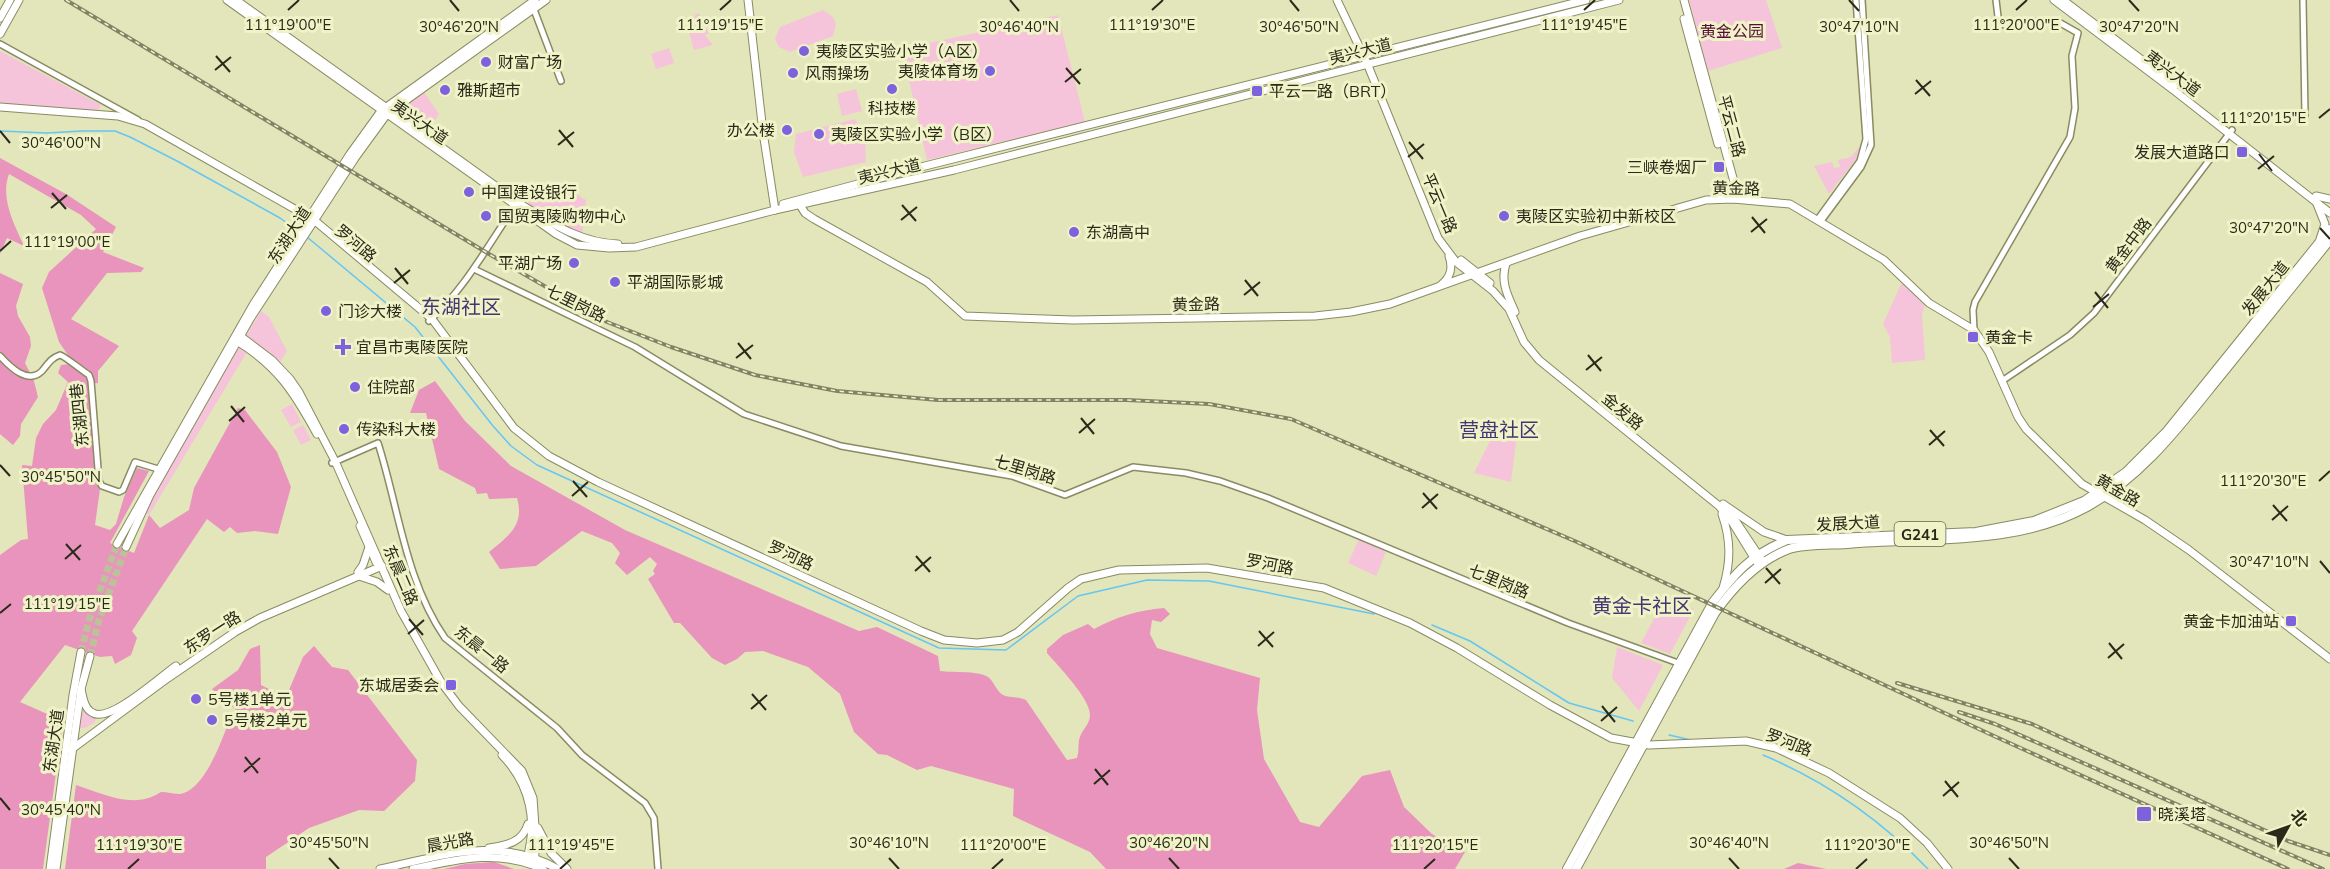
<svg xmlns="http://www.w3.org/2000/svg" width="2330" height="869" viewBox="0 0 2330 869" font-family="Mulish,'Noto Sans SC',sans-serif">
<style>
.green{fill:#f6c4da}
.forest{fill:#e994bc}
.lines{fill:none;stroke-linecap:round;stroke-linejoin:round}
.stream{stroke:#64c6f3;stroke-width:1.5}
.major-tunnel{stroke:#bec09a;stroke-width:7;stroke-dasharray:7 3.5;stroke-linecap:butt}
.minor-casing{stroke:#898b63;stroke-width:8}
.major-casing{stroke:#898b63;stroke-width:9}
.highway-casing{stroke:#898b63;stroke-width:10}
.minor{stroke:#fff;stroke-width:5}
.major{stroke:#fff;stroke-width:7}
.highway{stroke:#fff;stroke-width:8}
.rail-casing{stroke:#818365;stroke-width:4}
.rail{stroke:#f0f3c7;stroke-width:1.5;stroke-dasharray:4.5;stroke-linecap:butt}
.ticks{fill:none;stroke:#292a19;stroke-width:2}
.poi-dot{fill:#7e61dc;stroke:#f0f3c7;stroke-width:2}
.labels{text-anchor:middle;dominant-baseline:central;stroke-width:6;stroke-linejoin:round;paint-order:stroke}
.shield{fill:#f0f3c7;stroke:#65664d;stroke-width:1.5}
.shield-label{font-size:15px;font-weight:bold;fill:#292a19}
.park-label{font-size:16px;fill:#560c37;stroke:#f0f3c7}
.poi-label{font-size:16px;fill:#292a19;stroke:#f0f3c7;text-anchor:start}
.street-label{font-size:16px;fill:#292a19;stroke:#f0f3c7}
.quarter-label{font-size:20px;fill:#433773;stroke:#f0f3c7}
.ticks-label{font-size:15px;text-anchor:middle;fill:#292a19;stroke:#f0f3c7;stroke-width:6;stroke-linejoin:round;paint-order:stroke}
</style>
<rect width="100%" height="100%" fill="#e3e5ba"/>
<g class="green">
<polygon points="1689,0 1766,0 1782,48 1708,71"/>
<polygon points="823,10 833,17 836,24 833,36 790,52 779,47 775,39 780,27"/>
<polygon points="698,13 708,25 705,27 709,32 705,35 713,45 694,50 689,32 694,28 688,21"/>
<polygon points="1058,15 1085,122 927,160 902,49"/>
<polygon points="669,48 674,63 656,69 651,54"/>
<polygon points="0,51 101,105 98,111 0,104"/>
<polygon points="856,89 862,111 842,116 837,94"/>
<polygon points="423,91 439,114 426,132 395,110"/>
<polygon points="855,119 865,139 866,162 803,177 794,152 796,134"/>
<polygon points="1860,146 1856,159 1829,194 1814,166 1832,162 1834,168 1840,167 1838,160 1851,157"/>
<path d="M560,185L586,200L582,236L527,206C534,189 543,188 560,185Z"/>
<polygon points="1902,282 1925,303 1922,316 1925,360 1892,363 1890,337 1883,324"/>
<polygon points="261,311 269,317 287,351 280,362 246,336"/>
<polygon points="239,347 247,352 149,515 146,513 160,485"/>
<polygon points="292,404 301,422 291,427 281,410"/>
<polygon points="303,425 311,440 301,445 293,430"/>
<polygon points="1492,437 1516,442 1511,482 1474,473"/>
<polygon points="1359,539 1386,552 1376,576 1348,563"/>
<polygon points="1665,598 1694,609 1670,654 1641,643"/>
<polygon points="1617,647 1663,665 1639,711 1612,678"/>
<polygon points="80,709 89,715 96,718 95,722 85,728 80,728 77,724"/>
</g>
<g class="forest">
<path d="M0,158L66,194L116,227L103,252L144,268L141,272L107,273L71,319L119,346L98,371V383L88,384L96,484L100,489L95,525L110,530L116,524L124,497L137,468L149,471L110,543L134,553L149,515L160,528L189,510L194,488L238,408L245,410L277,452L291,487L278,534L255,531L237,533L230,527L224,532L207,519L132,631L137,638L131,655L115,664L112,656L100,657L65,645L20,702L63,721L43,869H0V555L21,540L28,539L22,465L32,466L36,438L43,424L56,410L68,382L58,373L61,365L70,364V358L59,342L42,288L49,272L96,229L81,215L9,174C0,198 14,224 24,246L7,238L0,254Z"/>
<polygon points="0,273 23,284 16,306 18,316 30,337 31,346 25,363 34,381 38,397 21,424 20,436 13,445 0,434"/>
<path d="M435,381L465,421L511,466L625,530L859,631L877,627L938,656L940,671C953,673 976,670 988,677C994,681 996,691 1003,695C1009,698 1017,696 1026,700L1067,760L1077,758C1079,752 1078,746 1079,740C1081,730 1090,725 1090,715C1090,698 1058,666 1047,653V649L1063,635L1088,624L1094,629C1116,617 1139,610 1164,608L1170,614L1161,622L1152,620L1150,634L1157,648L1260,678L1257,710L1264,759L1300,822L1319,827L1362,776L1390,770L1404,807L1432,834L1465,852L1455,869H1106L1090,852L1013,816L1014,789L931,766L917,770L887,755L878,754L854,732L840,694L808,667L763,651L745,652L737,659L725,665L712,658L680,623H674L648,579L655,574L653,571L657,564L650,557L627,575L615,563L620,553L612,543L582,531L536,566L500,569L489,552C508,536 525,526 517,498L489,499L487,493L477,494L475,488L439,469L426,413H410L419,390Z"/>
<path d="M260,645L261,685L273,691L289,690L303,657L314,646L332,667L348,670L417,760L415,781L384,811L359,810L309,828L266,857V869H65L76,785C104,794 134,810 161,792C167,792 174,794 180,794C206,790 223,736 232,714L237,711L212,689L238,670L250,649Z"/>
<polygon points="494,862 514,869 444,869 465,864"/>
<polygon points="1798,863 1826,869 1784,869"/>
</g>
<g class="lines">
<g class="stream">
<polyline points="0,131 47,133 82,131 115,131 130,137 177,161 280,218 298,231"/>
<polyline points="307,237 415,327 493,426 511,446 537,465 939,648 1006,650 1078,596 1147,580 1209,581 1374,614"/>
<polyline points="1432,625 1470,641 1569,703 1633,721"/>
<polyline points="1669,735 1691,740"/>
<path d="M1763,755C1825,781 1882,821 1928,869"/>
</g>
<g class="major-tunnel">
<polyline points="81,652 89,620 117,544"/>
<polyline points="90,656 99,620 126,547"/>
</g>
<g class="minor-casing">
<g id="minor">
<polyline points="2303,0 2305,115"/>
<polyline points="533,7 561,81"/>
<polyline points="0,44 138,120"/>
<polyline points="1818,219 1860,161 1866,139 1856,0"/>
<polyline points="1821,221 1861,167 1871,145 1862,0"/>
<polyline points="474,269 635,347 744,414 841,446 1012,476 1065,495 1133,467 1186,473 1220,481 1268,498 1568,623 1678,663"/>
<path d="M429,321C465,289 488,245 515,206"/>
<polyline points="1974,330 1973,310 1975,302 2070,137 2075,108 2072,56 2078,33 2055,20 1999,25 1996,0"/>
<path d="M0,356C10,367 28,385 42,371C48,364 51,358 60,355C66,357 81,370 89,375L91,381L99,481L102,486L119,492L123,490L135,462L158,469"/>
<polyline points="2002,381 2070,335 2094,313 2232,130"/>
<path d="M332,463L378,443C399,509 405,580 445,638L557,728L582,755L645,803L654,818L658,869"/>
</g>
</g>
<g class="major-casing">
<g id="major">
<polyline points="227,0 556,234 577,245 609,248 636,247 775,210 954,170 1619,0"/>
<path d="M236,0L522,205C553,224 581,243 618,244"/>
<polyline points="748,0 763,132 775,210"/>
<polyline points="1337,0 1367,63 1438,238 1456,262 1493,291 1509,309 1524,342 1539,360 1719,506 1732,522 1756,561"/>
<polyline points="1684,0 1736,189 1733,199"/>
<polyline points="2054,0 2176,92 2330,213"/>
<polyline points="2063,0 2175,85"/>
<polyline points="0,18 10,0"/>
<polyline points="1684,19 1718,144"/>
<polyline points="0,34 19,0"/>
<polyline points="0,107 118,116 145,124 314,220 432,319 514,428 549,456 598,482 921,631 944,640 977,643 1003,640 1018,632 1068,588 1081,579 1119,570 1207,568 1324,588 1410,623 1457,648 1550,705 1611,738 1649,745 1746,741 1776,748 1829,773 1900,818 1927,843 1948,869"/>
<polyline points="2316,196 2330,199"/>
<polyline points="783,204 925,166 1586,0"/>
<polyline points="2317,204 2325,224 2320,239"/>
<polyline points="800,205 805,213 814,219 927,282 965,316 1073,320 1315,316 1351,312 1390,304 1580,236 1706,200 1733,199 1790,204 1884,260 1929,303 1974,330 1989,352 2018,417 2026,429 2082,484 2145,520 2189,550 2330,659"/>
<polyline points="1461,260 1490,283"/>
<path d="M1506,264C1500,282 1508,296 1515,312"/>
<path d="M1441,285C1451,277 1453,268 1449,256"/>
<polyline points="239,335 272,360 290,379 299,392 335,461 401,611 441,682 459,706 522,771 533,798 536,841 534,865"/>
<path d="M235,340C277,365 294,392 317,434"/>
<polyline points="1723,504 1764,532 1787,540"/>
<path d="M1722,514C1731,540 1731,562 1723,588"/>
<polyline points="1731,514 1763,562"/>
<polyline points="360,526 376,562"/>
<polyline points="117,544 253,305 350,154 381,111 535,0"/>
<polyline points="126,547 150,495 250,319 355,158 387,114 546,0"/>
<polyline points="358,572 363,565 369,547"/>
<polyline points="359,576 377,582 388,590"/>
<path d="M81,689C83,697 84,709 93,713C110,723 160,677 176,666"/>
<polyline points="72,749 168,678 235,632 260,618 382,566"/>
<path d="M502,755C531,785 538,823 526,862"/>
<polyline points="538,828 551,853 567,869"/>
<path d="M489,848C507,845 522,843 528,824"/>
<polyline points="50,869 73,695 81,652"/>
<polyline points="56,869 81,689 90,656"/>
<path d="M380,869C443,856 496,835 558,869"/>
<path d="M413,869C459,859 498,849 543,869"/>
</g>
</g>
<g class="highway-casing">
<g id="highway">
<path d="M1567,869L1713,602C1736,572 1751,555 1787,540L1976,532L2034,521L2084,501L2126,472L2167,431L2330,229"/>
<path d="M1576,869L1715,613C1734,586 1757,561 1789,549C1804,544 1831,545 1847,544C1928,537 2013,547 2087,507C2144,476 2182,423 2222,374C2258,329 2294,285 2330,240"/>
</g>
</g>
<use href="#minor" class="minor"/>
<use href="#major" class="major"/>
<use href="#highway" class="highway"/>
<g class="rail-casing">
<g id="rail">
<polyline points="66,0 489,254 607,322 671,347 755,375 837,391 938,400 1127,400 1209,404 1291,419 1577,542 1994,736 2288,869"/>
<polyline points="1897,683 2032,724 2288,841 2330,855"/>
<polyline points="1959,712 1995,724 2323,869"/>
</g>
</g>
<use href="#rail" class="rail"/>
</g>
<path class="ticks" d="M450,0L459,11M1010,0L1019,11M1290,0L1299,11M1849,0L1859,11M2129,0L2139,11M288,10L299,0M720,10L731,0M1152,10L1163,0M1584,10L1595,0M2016,10L2027,0M216,56L230,72M1066,68L1080,84M215,70L231,57M1916,80L1930,96M1065,82L1081,69M1915,94L1931,81M2319,118L2330,109M559,130L573,147M0,131L10,143M1409,142L1423,159M558,145L574,132M2259,154L2272,171M1408,157L1424,144M2258,169L2274,156M52,193L66,209M902,205L916,221M51,208L67,195M1752,217L1765,233M901,220L917,207M2320,228L2330,239M1751,232L1767,219M0,251L11,241M395,268L408,284M1245,280L1258,296M394,283L410,270M2095,292L2108,308M1244,295L1260,282M2093,307L2109,294M738,343L751,359M1588,355L1601,371M736,358L753,345M1586,370L1602,357M231,406L244,422M1081,418L1094,434M229,421L245,407M1930,430L1944,446M1079,433L1095,419M1929,445L1945,431M0,465L10,476M573,481L587,497M2319,481L2330,471M1423,493L1437,509M572,496L588,482M2273,505L2287,521M1422,508L1438,494M2272,520L2288,506M66,544L80,560M916,556L930,572M65,559L81,545M2320,561L2330,573M1766,568L1780,584M915,571L931,557M1765,583L1781,569M0,613L11,604M409,619L423,635M1259,631L1273,647M408,634L424,620M2109,643L2122,659M1258,646L1274,632M2108,658L2124,644M752,694L766,710M1602,706L1615,722M751,709L767,695M1601,721L1617,707M245,757L258,773M1095,769L1108,785M244,772L260,758M1945,781L1958,797M1094,784L1110,770M1943,796L1959,782M0,798L10,810M329,858L339,869M889,858L899,869M1169,858L1179,869M1729,858L1739,869M2009,858L2019,869M128,869L139,859M560,869L571,859M992,869L1003,859M1424,869L1435,859M1856,869L1867,859"/>
<g class="poi-dot">
<circle cx="804" cy="51" r="6"/>
<circle cx="486" cy="62" r="6"/>
<circle cx="990" cy="71" r="6"/>
<circle cx="793" cy="73" r="6"/>
<circle cx="892" cy="89" r="6"/>
<circle cx="445" cy="90" r="6"/>
<rect x="1251" y="85" width="12" height="12" rx="3"/>
<circle cx="787" cy="130" r="6"/>
<circle cx="819" cy="134" r="6"/>
<rect x="2236" y="146" width="12" height="12" rx="3"/>
<rect x="1713" y="161" width="12" height="12" rx="3"/>
<circle cx="469" cy="192" r="6"/>
<circle cx="486" cy="216" r="6"/>
<circle cx="1504" cy="216" r="6"/>
<circle cx="1074" cy="232" r="6"/>
<circle cx="574" cy="263" r="6"/>
<circle cx="615" cy="282" r="6"/>
<circle cx="326" cy="311" r="6"/>
<rect x="1967" y="331" width="12" height="12" rx="3"/>
<path d="M340 338h6v6h6v6h-6v6h-6v-6h-6v-6h6z"/>
<circle cx="355" cy="387" r="6"/>
<circle cx="344" cy="429" r="6"/>
<rect x="2285" y="615" width="12" height="12" rx="3"/>
<rect x="445" y="679" width="12" height="12" rx="3"/>
<circle cx="196" cy="699" r="6"/>
<circle cx="212" cy="720" r="6"/>
<rect x="2136" y="806" width="16" height="16" rx="3"/>
</g>
<g class="labels">
<rect class="shield" x="1894.5" y="522" width="51" height="24" rx="4.5"/>
<g class="shield-label">
<text x="1920" y="534">G241</text>
</g>
<g class="park-label">
<text x="1732" y="31">黄金公园</text>
</g>
<g class="poi-label">
<text x="816" y="51">夷陵区实验小学（A区）</text>
<text x="498" y="62">财富广场</text>
<text x="978" y="71" text-anchor="end">夷陵体育场</text>
<text x="805" y="73">风雨操场</text>
<text x="457" y="90">雅斯超市</text>
<text x="1269" y="91">平云一路（BRT）</text>
<text x="892" y="108" text-anchor="middle">科技楼</text>
<text x="775" y="130" text-anchor="end">办公楼</text>
<text x="831" y="134">夷陵区实验小学（B区）</text>
<text x="2230" y="152" text-anchor="end">发展大道路口</text>
<text x="1707" y="167" text-anchor="end">三峡卷烟厂</text>
<text x="481" y="192">中国建设银行</text>
<text x="498" y="216">国贸夷陵购物中心</text>
<text x="1516" y="216">夷陵区实验初中新校区</text>
<text x="1086" y="232">东湖高中</text>
<text x="562" y="263" text-anchor="end">平湖广场</text>
<text x="627" y="282">平湖国际影城</text>
<text x="338" y="311">门诊大楼</text>
<text x="1985" y="337">黄金卡</text>
<text x="356" y="347">宜昌市夷陵医院</text>
<text x="367" y="387">住院部</text>
<text x="356" y="429">传染科大楼</text>
<text x="2279" y="621" text-anchor="end">黄金卡加油站</text>
<text x="439" y="685" text-anchor="end">东城居委会</text>
<text x="208" y="699">5号楼1单元</text>
<text x="224" y="720">5号楼2单元</text>
<text x="2158" y="814">晓溪塔</text>
</g>
<g class="street-label">
<text transform="translate(1360 51) rotate(-14)">夷兴大道</text>
<text transform="translate(2173 73) rotate(37)">夷兴大道</text>
<text transform="translate(420 122) rotate(35)">夷兴大道</text>
<text transform="translate(1732 126) rotate(75)">平云二路</text>
<text transform="translate(889 171) rotate(-13)">夷兴大道</text>
<text transform="translate(1736 188) rotate(1)">黄金路</text>
<text transform="translate(1440 203) rotate(67)">平云一路</text>
<text transform="translate(289 235) rotate(-57)">东湖大道</text>
<text transform="translate(356 243) rotate(40)">罗河路</text>
<text transform="translate(2128 245) rotate(-53)">黄金中路</text>
<text transform="translate(2265 288) rotate(-51)">发展大道</text>
<text transform="translate(576 303) rotate(26)">七里岗路</text>
<text transform="translate(1196 304) rotate(-1)">黄金路</text>
<text transform="translate(1623 411) rotate(40)">金发路</text>
<text transform="translate(79 415) rotate(-96)">东湖四巷</text>
<text transform="translate(1025 469) rotate(17)">七里岗路</text>
<text transform="translate(2118 490) rotate(30)">黄金路</text>
<text transform="translate(1848 523) rotate(-3)">发展大道</text>
<text transform="translate(791 555) rotate(25)">罗河路</text>
<text transform="translate(1270 564) rotate(11)">罗河路</text>
<text transform="translate(401 575) rotate(67)">东晨二路</text>
<text transform="translate(1499 581) rotate(22)">七里岗路</text>
<text transform="translate(212 632) rotate(-33)">东罗一路</text>
<text transform="translate(482 649) rotate(39)">东晨一路</text>
<text transform="translate(53 741) rotate(-82)">东湖大道</text>
<text transform="translate(1789 742) rotate(21)">罗河路</text>
<text transform="translate(450 842) rotate(-10)">晨光路</text>
</g>
<g class="quarter-label">
<text x="461" y="306">东湖社区</text>
<text x="1499" y="429">营盘社区</text>
<text x="1642" y="605">黄金卡社区</text>
</g>
</g>
<g class="ticks-label">
<text x="288" y="30">111°19'00"E</text>
<text x="720" y="30">111°19'15"E</text>
<text x="1152" y="30">111°19'30"E</text>
<text x="1584" y="30">111°19'45"E</text>
<text x="2016" y="30">111°20'00"E</text>
<text x="459" y="32">30°46'20"N</text>
<text x="1019" y="32">30°46'40"N</text>
<text x="1299" y="32">30°46'50"N</text>
<text x="1859" y="32">30°47'10"N</text>
<text x="2139" y="32">30°47'20"N</text>
<text x="2263" y="123">111°20'15"E</text>
<text x="61" y="148">30°46'00"N</text>
<text x="2269" y="233">30°47'20"N</text>
<text x="67" y="247">111°19'00"E</text>
<text x="61" y="482">30°45'50"N</text>
<text x="2263" y="486">111°20'30"E</text>
<text x="2269" y="567">30°47'10"N</text>
<text x="67" y="609">111°19'15"E</text>
<text x="61" y="815">30°45'40"N</text>
<text x="329" y="848">30°45'50"N</text>
<text x="889" y="848">30°46'10"N</text>
<text x="1169" y="848">30°46'20"N</text>
<text x="1729" y="848">30°46'40"N</text>
<text x="2009" y="848">30°46'50"N</text>
<text x="139" y="850">111°19'30"E</text>
<text x="571" y="850">111°19'45"E</text>
<text x="1003" y="850">111°20'00"E</text>
<text x="1435" y="850">111°20'15"E</text>
<text x="1867" y="850">111°20'30"E</text>
</g>
<g transform="translate(2288 827) rotate(50)" stroke="#f0f3c7" stroke-width="4.5" paint-order="stroke">
<path d="M0-4.5L10 22L0 15L-10 22Z" fill="#292a19"/>
<text y="-9" font-size="16" font-weight="bold" text-anchor="middle" fill="#292a19">北</text>
</g>
</svg>
